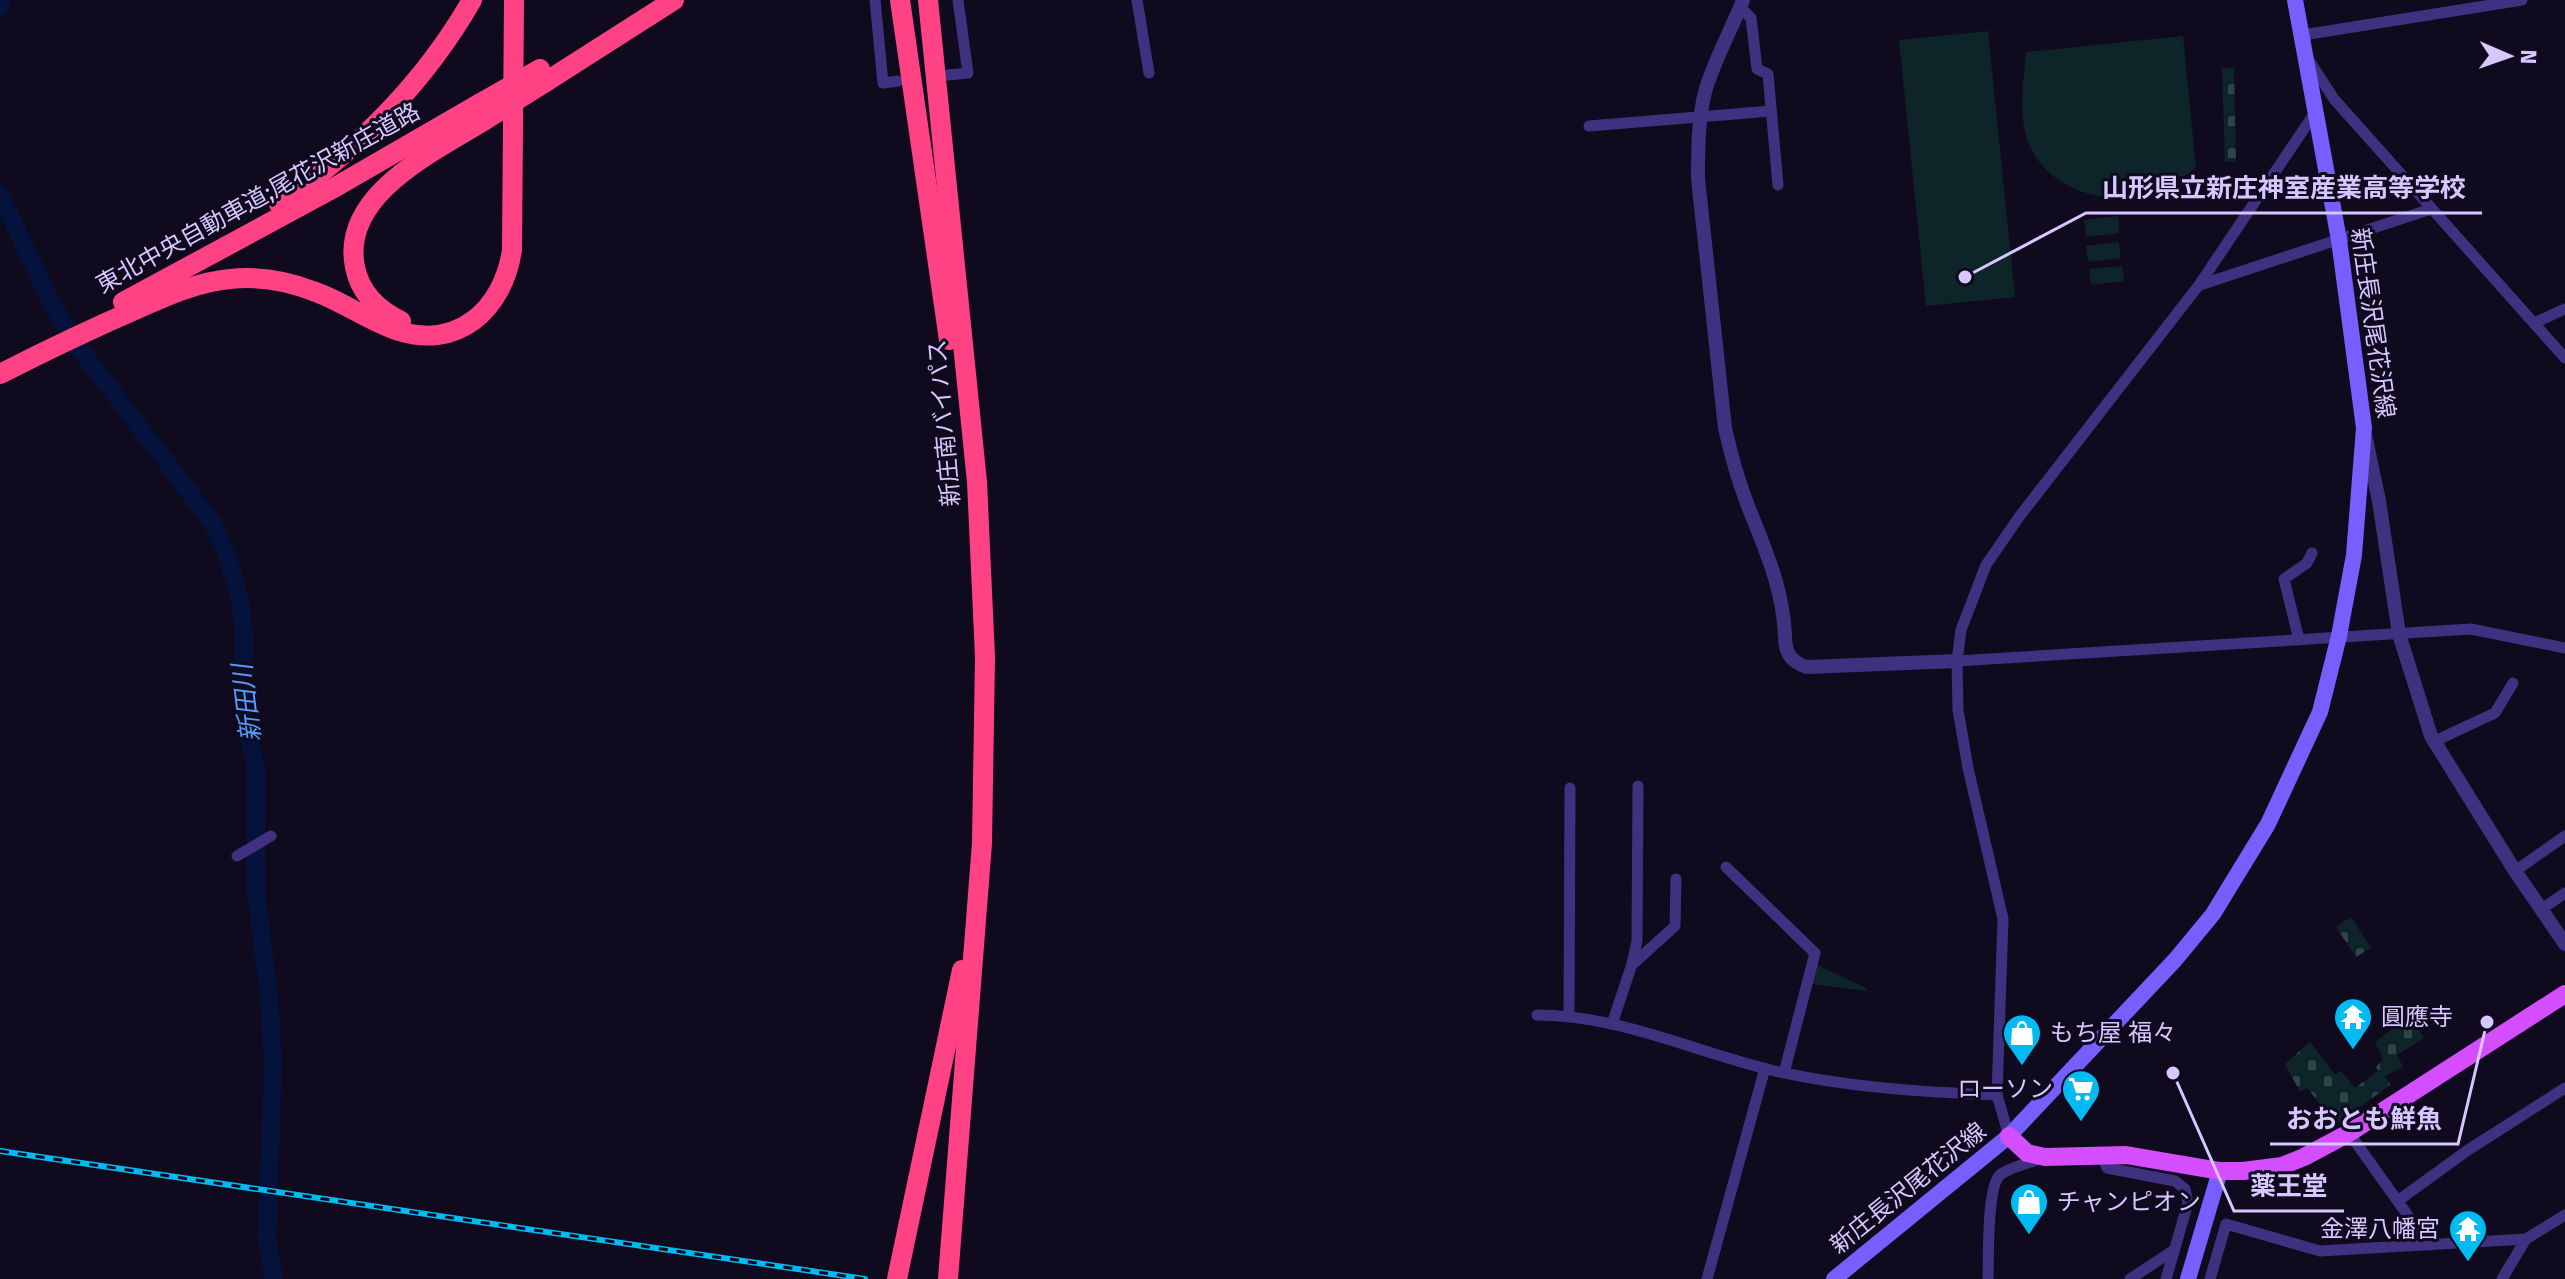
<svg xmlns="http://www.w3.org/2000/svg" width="2565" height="1279" viewBox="0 0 2565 1279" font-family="'Fira Sans','Noto Sans JP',sans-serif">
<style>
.cemetery{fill:url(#cemetery-stones)}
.green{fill:#0d2528}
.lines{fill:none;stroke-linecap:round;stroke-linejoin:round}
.river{stroke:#05123c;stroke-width:18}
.minor{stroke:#3f3180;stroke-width:11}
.tertiary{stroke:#3f3180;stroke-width:14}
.secondary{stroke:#775eff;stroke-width:16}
.primary{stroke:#d44eff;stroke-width:18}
.motorway{stroke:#ff4284;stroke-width:20}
.rail-casing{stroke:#00baf2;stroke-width:6}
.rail{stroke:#100a1e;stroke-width:3;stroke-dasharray:9;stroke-linecap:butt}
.motorway-bridge{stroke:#ff4284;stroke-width:20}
.labels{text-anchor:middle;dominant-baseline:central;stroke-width:6;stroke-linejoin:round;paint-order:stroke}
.street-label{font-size:24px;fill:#d5c7ff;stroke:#100a1e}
.poi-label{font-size:24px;fill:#d5c7ff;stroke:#100a1e;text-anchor:start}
.water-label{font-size:26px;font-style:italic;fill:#559aff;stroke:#100a1e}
.leader{fill:none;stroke:#d5c7ff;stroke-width:3}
.callout-dot{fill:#d5c7ff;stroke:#100a1e;stroke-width:3}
.callout-label{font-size:26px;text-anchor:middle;font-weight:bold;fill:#d5c7ff;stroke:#100a1e;stroke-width:6;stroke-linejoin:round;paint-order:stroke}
</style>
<defs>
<pattern id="cemetery-stones" width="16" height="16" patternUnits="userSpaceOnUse" patternTransform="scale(2)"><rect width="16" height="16" fill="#0d2528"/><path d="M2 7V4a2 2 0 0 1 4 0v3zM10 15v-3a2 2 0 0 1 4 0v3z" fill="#2f4348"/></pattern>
</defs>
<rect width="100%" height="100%" fill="#100a1e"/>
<g class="cemetery">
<polygon points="2222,68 2234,68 2236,162 2225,162"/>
<polygon points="2351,917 2371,948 2356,957 2336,927"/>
<polygon points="2409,1016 2424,1038 2397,1055 2403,1067 2385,1076 2390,1085 2337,1124 2307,1088 2300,1092 2285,1064 2310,1042 2335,1075 2341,1071 2355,1088 2378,1071 2376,1067 2383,1059 2375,1042"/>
</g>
<g class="green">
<polygon points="1988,31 2015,297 1926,306 1899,40"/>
<path d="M2183,36L2196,168C2181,178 2166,190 2148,194C2098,207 2038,185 2025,132C2019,105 2024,78 2026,52Z"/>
<polygon points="2118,216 2119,233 2086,237 2084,220"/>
<polygon points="2119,242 2121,258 2088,262 2086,246"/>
<polygon points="2122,266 2124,281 2091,285 2089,269"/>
<polygon points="1817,965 1866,988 1866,991 1811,984"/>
</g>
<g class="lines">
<g class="river">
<polyline points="0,7 1,0"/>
<polyline points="0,194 49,298 75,343 212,522 228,557 240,602 244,636 242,710 256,766 256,893 269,996 273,1064 267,1241 274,1279"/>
</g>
<g class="minor">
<polyline points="875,0 883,83 898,81"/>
<polyline points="1137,0 1149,73"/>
<polyline points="1740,7 1751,18 1757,69 1768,74 1778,185"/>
<polyline points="2303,35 2522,0"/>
<polyline points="2310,62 2334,99 2565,358"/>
<polyline points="948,75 968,73 958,0"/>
<polyline points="1589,126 1771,111"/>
<polyline points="2200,285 2431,209"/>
<polyline points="2534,323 2565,309"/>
<polyline points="2299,640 2284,579 2307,563 2312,553"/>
<polyline points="1957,661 2471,629 2565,648"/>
<polyline points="2435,741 2495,713 2513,683"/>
<polyline points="237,856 271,836"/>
<polyline points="1726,867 1815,953 1784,1073"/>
<polyline points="2515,871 2565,836"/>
<polyline points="2543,908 2565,893"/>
<polyline points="1633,964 1675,926 1676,879"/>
<path d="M1537,1015C1617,1015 1691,1050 1767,1069C1841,1087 1922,1092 1997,1095"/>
<polyline points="1569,1015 1570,788"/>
<polyline points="1612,1024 1632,964 1637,941 1638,786"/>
<polyline points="2349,1133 2429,1245"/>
<polyline points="2009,1136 1997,1095 2003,919 1968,768 1958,710 1957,661 1961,630 1986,565 2019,517 2199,285 2316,111"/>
<polyline points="2101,1155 2107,1168 2175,1181 2185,1189 2188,1203 2166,1279"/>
<polyline points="2399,1200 2468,1150 2565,1088"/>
<polyline points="1707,1279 1765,1068"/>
<path d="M1988,1279C1989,1259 1986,1185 2001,1174C2012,1167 2029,1163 2042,1158"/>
<polyline points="2130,1279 2174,1250"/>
<polyline points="2210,1279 2226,1224 2320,1251 2526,1239"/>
<polyline points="2502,1279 2526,1239 2565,1215"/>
</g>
<g class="tertiary">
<path d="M1743,0C1731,31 1714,60 1705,92C1698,120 1698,151 1698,179L1725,428C1731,455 1738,480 1748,506C1765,549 1783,588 1785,636C1785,653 1791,662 1807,667L1957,661"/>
<polyline points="2366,439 2379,501 2399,634 2431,736 2515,871 2565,944"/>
</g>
<g class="secondary">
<polyline points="1834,1279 2009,1136 2175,960 2213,914 2268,824 2320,712 2339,636 2354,555 2364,428 2339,240 2295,0"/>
<polyline points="2188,1279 2220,1171"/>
</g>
<polyline class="primary" points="2009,1136 2027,1153 2045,1157 2126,1155 2220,1171 2243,1171 2282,1166 2304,1157 2349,1133 2565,994"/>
<g class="motorway">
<polyline points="900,0 949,340"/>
<polyline points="928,0 977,482 985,657 982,843 948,1279"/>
<polyline points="544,83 674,0"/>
<path d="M279,204C357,150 425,82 472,0"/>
<polyline points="123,302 332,189 479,104"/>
<path d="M401,321C378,310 360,293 355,267C340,194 436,151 485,120"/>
<path d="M0,374C45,351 91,329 137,309C167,296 197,282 230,279C258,276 287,281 313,291C342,301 367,320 396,330C457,351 503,310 512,250L514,0"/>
<polyline points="897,1279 962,970"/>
</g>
<g class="rail-casing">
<polyline id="rail" points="0,1151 865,1279"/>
</g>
<use href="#rail" class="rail"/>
<g class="motorway-bridge">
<polyline points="479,104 540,69"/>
<polyline points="485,120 544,83"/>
</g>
</g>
<defs>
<g id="temple-pin" transform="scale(2)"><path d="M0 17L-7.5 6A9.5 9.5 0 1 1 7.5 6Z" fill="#00baf2" stroke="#100a1e"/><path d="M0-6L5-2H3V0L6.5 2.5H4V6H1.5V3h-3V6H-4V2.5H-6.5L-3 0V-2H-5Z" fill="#fff"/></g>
<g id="shop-pin" transform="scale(2)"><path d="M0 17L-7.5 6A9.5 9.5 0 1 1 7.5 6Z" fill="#00baf2" stroke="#100a1e"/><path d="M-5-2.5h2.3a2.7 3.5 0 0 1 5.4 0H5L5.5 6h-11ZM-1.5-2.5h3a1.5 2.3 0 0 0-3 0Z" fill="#fff"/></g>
<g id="supermarket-pin" transform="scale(2)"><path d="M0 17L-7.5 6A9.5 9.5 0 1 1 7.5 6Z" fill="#00baf2" stroke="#100a1e"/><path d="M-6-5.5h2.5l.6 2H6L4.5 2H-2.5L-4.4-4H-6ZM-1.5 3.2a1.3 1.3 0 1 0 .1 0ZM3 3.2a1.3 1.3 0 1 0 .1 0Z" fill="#fff"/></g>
</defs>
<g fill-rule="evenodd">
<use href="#temple-pin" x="2353" y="1017"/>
<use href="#shop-pin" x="2022" y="1033"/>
<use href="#supermarket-pin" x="2081" y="1089"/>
<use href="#shop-pin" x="2029" y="1202"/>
<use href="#temple-pin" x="2468" y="1229"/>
</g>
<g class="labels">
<g class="street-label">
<text transform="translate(258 198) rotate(-29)">東北中央自動車道;尾花沢新庄道路</text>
<text transform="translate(2373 323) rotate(82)">新庄長沢尾花沢線</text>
<text transform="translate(944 423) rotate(-95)">新庄南バイパス</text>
<text transform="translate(1908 1188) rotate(-39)">新庄長沢尾花沢線</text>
</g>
<g class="poi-label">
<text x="2381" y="1017">圓應寺</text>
<text x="2050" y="1033">もち屋 福々</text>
<text x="2053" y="1089" text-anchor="end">ローソン</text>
<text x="2057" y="1202">チャンピオン</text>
<text x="2440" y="1229" text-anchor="end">金澤八幡宮</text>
</g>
<g class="water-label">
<text transform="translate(247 703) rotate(-97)">新田川</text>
</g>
</g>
<path class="leader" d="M1965 277L2086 213H2482M2487 1022L2458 1144H2270M2173 1073L2234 1211H2344"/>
<g class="callout-dot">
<circle cx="1965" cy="277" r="8"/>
<circle cx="2487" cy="1022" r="8"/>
<circle cx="2173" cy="1073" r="8"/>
</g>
<g class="callout-label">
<text x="2284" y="197">山形県立新庄神室産業高等学校</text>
<text x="2364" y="1128">おおとも鮮魚</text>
<text x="2289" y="1195">薬王堂</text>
</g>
<g transform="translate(2509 56) rotate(92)" stroke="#100a1e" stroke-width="6" paint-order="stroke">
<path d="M0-6L14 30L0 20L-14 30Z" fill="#d5c7ff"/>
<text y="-12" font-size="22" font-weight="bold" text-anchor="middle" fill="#d5c7ff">N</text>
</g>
</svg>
